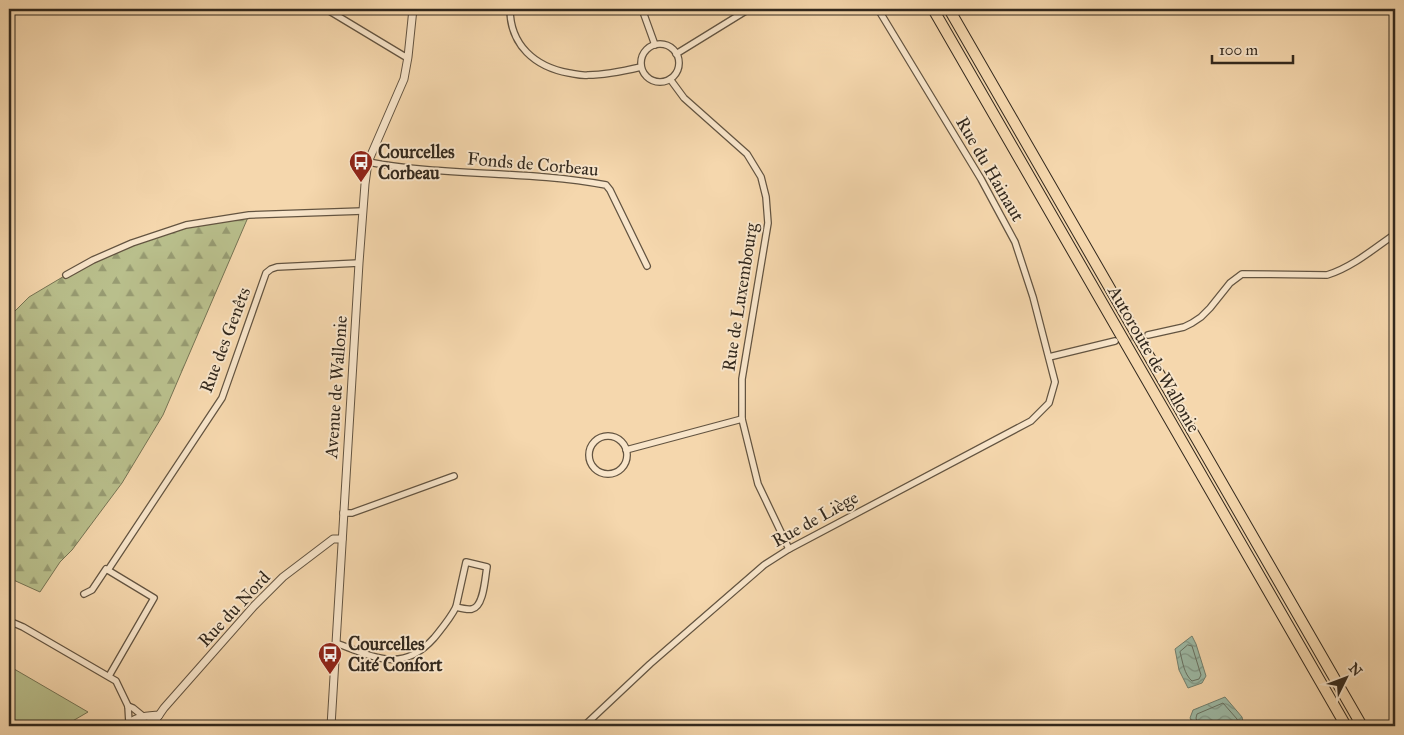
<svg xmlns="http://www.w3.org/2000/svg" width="1404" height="735" viewBox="0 0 1404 735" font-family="'IM FELL Great Primer',serif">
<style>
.grass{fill:#b9bf8c;stroke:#767454}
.forest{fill:url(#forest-firs);stroke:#767454}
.water{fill:url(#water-waves);stroke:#72806f}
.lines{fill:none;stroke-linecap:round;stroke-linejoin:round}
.shore{stroke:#687162;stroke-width:1}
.minor-tunnel{stroke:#ceb490;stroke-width:5.5;stroke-dasharray:5.5 3;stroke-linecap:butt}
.minor-casing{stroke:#635441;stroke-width:8}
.tertiary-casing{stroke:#635441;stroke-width:9}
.motorway-casing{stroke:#32281d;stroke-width:12}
.minor{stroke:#f8e5ca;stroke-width:5.5}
.tertiary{stroke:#f8e5ca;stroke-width:7}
.motorway{stroke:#f5d7ad;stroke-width:10}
.labels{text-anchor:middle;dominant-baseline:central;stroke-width:4;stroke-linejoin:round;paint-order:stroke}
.poi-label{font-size:18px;font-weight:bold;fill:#32281d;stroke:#f8e5ca;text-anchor:start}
.street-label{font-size:18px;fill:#32281d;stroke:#f8e5ca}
</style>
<defs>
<pattern id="forest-firs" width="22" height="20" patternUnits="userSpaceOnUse" patternTransform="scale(1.25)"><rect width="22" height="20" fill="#b9bf8c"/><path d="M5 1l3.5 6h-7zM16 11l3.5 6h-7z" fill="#979b72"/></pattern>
<pattern id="water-waves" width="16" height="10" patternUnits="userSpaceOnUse" patternTransform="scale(1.25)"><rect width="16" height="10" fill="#9dbaa6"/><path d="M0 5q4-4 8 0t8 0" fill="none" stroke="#819787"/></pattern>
</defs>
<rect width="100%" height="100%" fill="#f5d7ad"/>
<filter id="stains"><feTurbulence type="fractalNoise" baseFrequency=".004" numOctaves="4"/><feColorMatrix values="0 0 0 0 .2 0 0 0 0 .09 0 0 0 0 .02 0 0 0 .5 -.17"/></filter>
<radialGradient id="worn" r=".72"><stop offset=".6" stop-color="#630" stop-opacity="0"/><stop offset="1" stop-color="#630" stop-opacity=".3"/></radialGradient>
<polygon class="grass" points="9,666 88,712 64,726 9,726"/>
<polygon class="forest" points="249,215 163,415 122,483 72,550 60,562 40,592 9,578 9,317 29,297 66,275 93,260 186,225"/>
<g class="water">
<polygon points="1192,636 1196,644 1206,676 1202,683 1188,688 1179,670 1175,649"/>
<polygon points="1225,697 1242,717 1244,726 1194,726 1190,718 1193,710"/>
</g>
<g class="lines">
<g class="shore">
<path d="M1188,645L1192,646L1201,675L1199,679L1192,681C1184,674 1183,663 1180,652Z"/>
<polyline points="1198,726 1196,718 1197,714 1223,703 1237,719 1239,726"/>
</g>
<polyline class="minor-tunnel" points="1122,340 1148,335"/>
<g class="minor-casing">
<g id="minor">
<polyline points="326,9 404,56 408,57"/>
<path d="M510,9C510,45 535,67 569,73C575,74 582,76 588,75C606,75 624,71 641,67"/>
<polyline points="642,9 655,45"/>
<circle cx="660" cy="63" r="19"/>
<polyline points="676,54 749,9"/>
<polyline points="670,79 684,98 747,154 761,177 766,197 768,223 742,379 742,419 758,484 789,549"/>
<path d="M368,162C446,177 527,170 606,185L610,190L647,266"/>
<polyline points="66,275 93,260 132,243 186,225 249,215 363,211"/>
<path d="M1148,335L1184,327L1192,323L1201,317L1210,308L1230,283L1242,274L1327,275C1351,268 1375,248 1395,234"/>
<polyline points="1049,357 1115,341"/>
<circle cx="608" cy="455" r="19"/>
<polyline points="626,450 742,419"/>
<polyline points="343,513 352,513 454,476"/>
<path d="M466,562L487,567C485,577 484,607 472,609C468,610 460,608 456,607Z"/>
<polyline points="108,570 222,398 266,273 271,269 277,267 359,263"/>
<polyline points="84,594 92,590 106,569 154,598 109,676"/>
<polyline points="9,621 23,627 116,681 128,706 129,723 133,726"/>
<path d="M336,643C374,657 402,674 434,638C442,628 450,619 456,607"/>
<polyline points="128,706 133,708 144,717"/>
<polyline points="584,726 650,664 764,565 789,549 1031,421 1049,403 1055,382 1033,297 1015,242 981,179 878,9"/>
</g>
</g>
<g class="tertiary-casing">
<g id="tertiary">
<path d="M127,726C134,716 148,716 159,715"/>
<polyline points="142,726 157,718 164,708 254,606 283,577 333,539 342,539"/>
<polyline points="331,726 359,263 365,184 368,162 404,79 408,57 413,9"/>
</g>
</g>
<g class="motorway-casing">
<g id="motorway">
<polyline points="933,9 1346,726"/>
<polyline points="949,9 1362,726"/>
</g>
</g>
<use href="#minor" class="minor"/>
<use href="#tertiary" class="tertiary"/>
<use href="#motorway" class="motorway"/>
</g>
<defs>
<g id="bus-pin" transform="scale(1.25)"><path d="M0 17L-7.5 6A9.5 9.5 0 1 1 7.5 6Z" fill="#8f2418" stroke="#f8e5ca"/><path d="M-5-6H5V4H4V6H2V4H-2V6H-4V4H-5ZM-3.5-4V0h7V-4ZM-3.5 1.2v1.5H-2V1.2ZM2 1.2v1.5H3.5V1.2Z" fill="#fff"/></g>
</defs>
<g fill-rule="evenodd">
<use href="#bus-pin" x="361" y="162"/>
<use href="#bus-pin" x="330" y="654"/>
</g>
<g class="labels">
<g class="poi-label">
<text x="378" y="152">Courcelles<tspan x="378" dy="21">Corbeau</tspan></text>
<text x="348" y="644">Courcelles<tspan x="348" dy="21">Cité Confort</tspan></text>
</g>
<g class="street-label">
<text transform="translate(533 164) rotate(5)">Fonds de Corbeau</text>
<text transform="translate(990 169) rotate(60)">Rue du Hainaut</text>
<text transform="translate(740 297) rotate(-81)">Rue de Luxembourg</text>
<text transform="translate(225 340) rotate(-69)">Rue des Genêts</text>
<text transform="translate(1154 359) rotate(60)">Autoroute de Wallonie</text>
<text transform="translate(336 387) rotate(-86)">Avenue de Wallonie</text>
<text transform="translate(815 519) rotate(-29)">Rue de Liège</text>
<text transform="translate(234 609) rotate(-47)">Rue du Nord</text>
</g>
</g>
<rect width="1404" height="735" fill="none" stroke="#f5d7ad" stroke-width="30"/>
<rect x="10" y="10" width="1384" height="715" fill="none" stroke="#32281d" stroke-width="2.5"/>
<rect x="15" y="15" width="1374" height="705" fill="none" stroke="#32281d"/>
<g transform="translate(1346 678) rotate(48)" stroke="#f8e5ca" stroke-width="4" paint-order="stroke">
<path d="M0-4L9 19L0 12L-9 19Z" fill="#32281d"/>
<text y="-8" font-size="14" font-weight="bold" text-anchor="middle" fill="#32281d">N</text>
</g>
<path d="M1212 55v8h81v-8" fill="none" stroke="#32281d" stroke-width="2.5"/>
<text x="1219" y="55" font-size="15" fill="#32281d" stroke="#f8e5ca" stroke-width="4" paint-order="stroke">100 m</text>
<rect width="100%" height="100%" filter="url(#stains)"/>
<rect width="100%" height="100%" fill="url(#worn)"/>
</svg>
